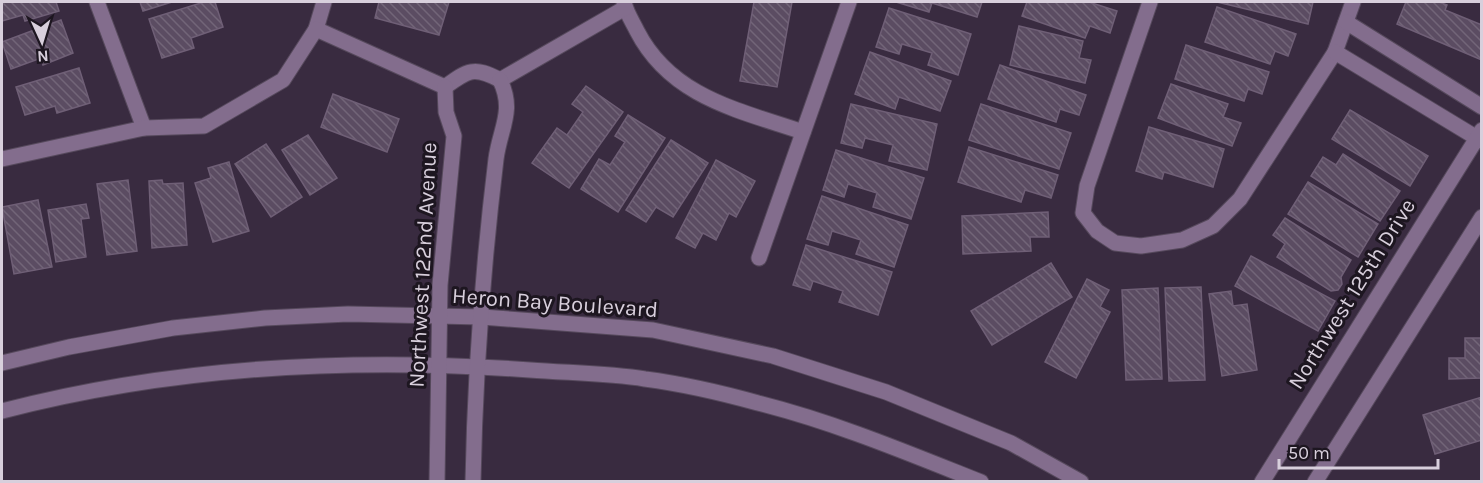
<svg xmlns="http://www.w3.org/2000/svg" width="1483" height="483" viewBox="0 0 1483 483" font-family="Karla,sans-serif">
<style>
.building{fill:url(#building-back-hatch);stroke:#6f5f76;stroke-width:1.5}
.lines{fill:none;stroke-linecap:round;stroke-linejoin:round}
.minor-casing{stroke:#56495c;stroke-width:17}
.minor{stroke:#836d8d;stroke-width:15}
.labels{text-anchor:middle;dominant-baseline:central;stroke-width:6;stroke-linejoin:round;paint-order:stroke}
.street-label{font-size:22px;fill:#d8cfdc;stroke:#1d1620}
</style>
<defs>
<pattern id="building-back-hatch" width="6" height="6" patternUnits="userSpaceOnUse" patternTransform="scale(1.5)"><rect width="6" height="6" fill="#5b4c62"/><path d="M-1 5l2 2M0 0l6 6M5-1l2 2" fill="none" stroke="#726578"/></pattern>
</defs>
<rect width="100%" height="100%" fill="#392b40"/>
<g class="building">
<polygon points="2,2 56,2 59,11 25,21 23,15 2,21"/>
<polygon points="140,2 172,2 143,11"/>
<polygon points="204,2 215,2 223,27 191,38 194,48 162,58 149,19"/>
<polygon points="379,2 449,2 439,35 375,18"/>
<polygon points="754,2 792,2 777,87 740,81"/>
<polygon points="896,2 982,2 977,17 932,3 929,12"/>
<polygon points="1027,2 1089,2 1117,11 1110,33 1090,26 1085,38 1022,16"/>
<polygon points="1217,2 1313,2 1308,24"/>
<polygon points="1406,2 1439,2 1447,5 1445,10 1482,25 1482,60 1397,24"/>
<polygon points="1217,7 1296,34 1288,56 1275,51 1270,64 1205,42"/>
<polygon points="889,8 971,34 958,75 928,65 932,53 902,44 899,54 876,47"/>
<polygon points="61,20 73,53 43,65 41,58 11,69 2,42"/>
<polygon points="1019,26 1083,41 1079,58 1091,60 1085,83 1010,65"/>
<polygon points="1186,45 1269,72 1262,94 1248,89 1244,101 1175,79"/>
<polygon points="870,52 951,81 940,111 899,97 895,109 855,94"/>
<polygon points="1000,65 1086,95 1079,115 1060,109 1056,122 988,99"/>
<polygon points="79,68 90,103 57,113 55,106 25,115 16,87"/>
<polygon points="1171,84 1228,104 1223,117 1241,123 1232,146 1158,118"/>
<polygon points="586,86 623,112 569,188 532,163 557,128 567,135 583,112 572,104"/>
<polygon points="333,94 399,119 387,152 321,127"/>
<polygon points="851,104 937,124 927,170 889,161 893,145 865,138 862,148 841,143"/>
<polygon points="981,104 1071,133 1059,169 969,140"/>
<polygon points="1350,110 1428,156 1410,186 1332,139"/>
<polygon points="628,115 665,138 618,212 581,189 599,159 610,165 625,142 615,136"/>
<polygon points="1149,127 1224,149 1213,187 1164,172 1162,179 1136,171"/>
<polygon points="308,135 337,178 310,195 282,150"/>
<polygon points="671,140 708,163 673,217 656,207 646,222 626,210"/>
<polygon points="266,144 302,197 271,217 235,164"/>
<polygon points="969,147 1058,175 1051,198 1025,190 1021,202 958,182"/>
<polygon points="836,150 924,178 911,219 873,207 877,193 848,184 844,197 823,190"/>
<polygon points="1343,154 1400,191 1380,221 1311,176 1323,157 1336,165"/>
<polygon points="716,160 755,181 736,217 729,213 716,240 703,233 695,248 676,238"/>
<polygon points="229,162 249,231 213,242 195,183 211,178 208,168"/>
<polygon points="128,180 137,251 107,255 97,184"/>
<polygon points="162,180 163,184 183,183 187,245 152,248 149,181"/>
<polygon points="1308,182 1378,224 1358,257 1288,214"/>
<polygon points="822,196 908,225 894,267 856,254 861,240 832,231 828,245 807,239"/>
<polygon points="38,200 52,267 14,274 2,207"/>
<polygon points="86,204 89,218 81,219 86,257 56,262 48,210"/>
<polygon points="1048,212 1049,237 1030,237 1031,251 963,254 962,216"/>
<polygon points="1285,218 1351,260 1341,277 1342,284 1338,290 1331,291 1277,257 1285,244 1273,235"/>
<polygon points="806,245 892,272 878,315 839,302 843,291 813,281 810,290 793,285"/>
<polygon points="1251,256 1335,301 1318,331 1235,286"/>
<polygon points="1051,263 1072,297 992,345 971,311"/>
<polygon points="1087,279 1109,290 1100,307 1110,312 1076,378 1045,362"/>
<polygon points="1201,287 1205,380 1169,381 1165,288"/>
<polygon points="1158,288 1162,379 1126,380 1122,290"/>
<polygon points="1231,291 1233,306 1247,304 1257,370 1222,376 1209,294"/>
<polygon points="1465,338 1482,338 1482,378 1449,379 1449,358 1465,358"/>
<polygon points="1482,397 1482,440 1435,454 1423,415"/>
</g>
<g class="lines">
<g class="minor-casing">
<g id="minor">
<polyline points="97,2 144,128"/>
<path d="M624,2C626,12 632,21 637,31C671,97 738,110 803,132"/>
<polyline points="1150,2 1087,186 1083,213 1097,231 1115,243 1141,246 1182,240 1213,226 1240,199 1335,52 1353,2"/>
<polyline points="1346,22 1482,107"/>
<polyline points="316,29 324,2"/>
<polyline points="1335,52 1482,141"/>
<polyline points="500,80 625,8"/>
<path d="M445,87C468,70 474,66 500,80"/>
<polyline points="2,159 144,128 204,126 283,80 316,29 445,87"/>
<polyline points="759,258 849,2"/>
<polyline points="2,363 69,347 173,328 265,318 348,314 482,317 653,330 773,356 886,392 1011,443 1081,482"/>
<path d="M2,411C175,366 352,357 530,370C568,373 608,373 645,379C683,384 722,393 758,403C834,422 908,453 981,482"/>
<polyline points="437,482 440,285 454,136 446,112 445,87"/>
<path d="M473,482C475,373 483,266 496,159C500,128 515,111 500,80"/>
<polyline points="1262,482 1482,130"/>
<polyline points="1315,482 1482,217"/>
</g>
</g>
<use href="#minor" class="minor"/>
</g>
<g class="labels">
<g class="street-label">
<text transform="translate(423 265) rotate(-87)">Northwest 122nd Avenue</text>
<text transform="translate(1352 294) rotate(-58)">Northwest 125th Drive</text>
<text transform="translate(555 303) rotate(4)">Heron Bay Boulevard</text>
</g>
</g>
<rect width="1483" height="483" fill="none" stroke="#d8cfdc" stroke-width="6"/>
<g transform="translate(42 42) rotate(176)" stroke="#1d1620" stroke-width="4.5" paint-order="stroke">
<path d="M0-4.5L10 22L0 15L-10 22Z" fill="#d8cfdc"/>
<text y="-9" font-size="16" font-weight="bold" text-anchor="middle" fill="#d8cfdc">N</text>
</g>
<path d="M1279 459v9h159v-9" fill="none" stroke="#d8cfdc" stroke-width="3"/>
<text x="1288" y="459" font-size="18" fill="#d8cfdc" stroke="#1d1620" stroke-width="4.5" paint-order="stroke">50 m</text>
</svg>
